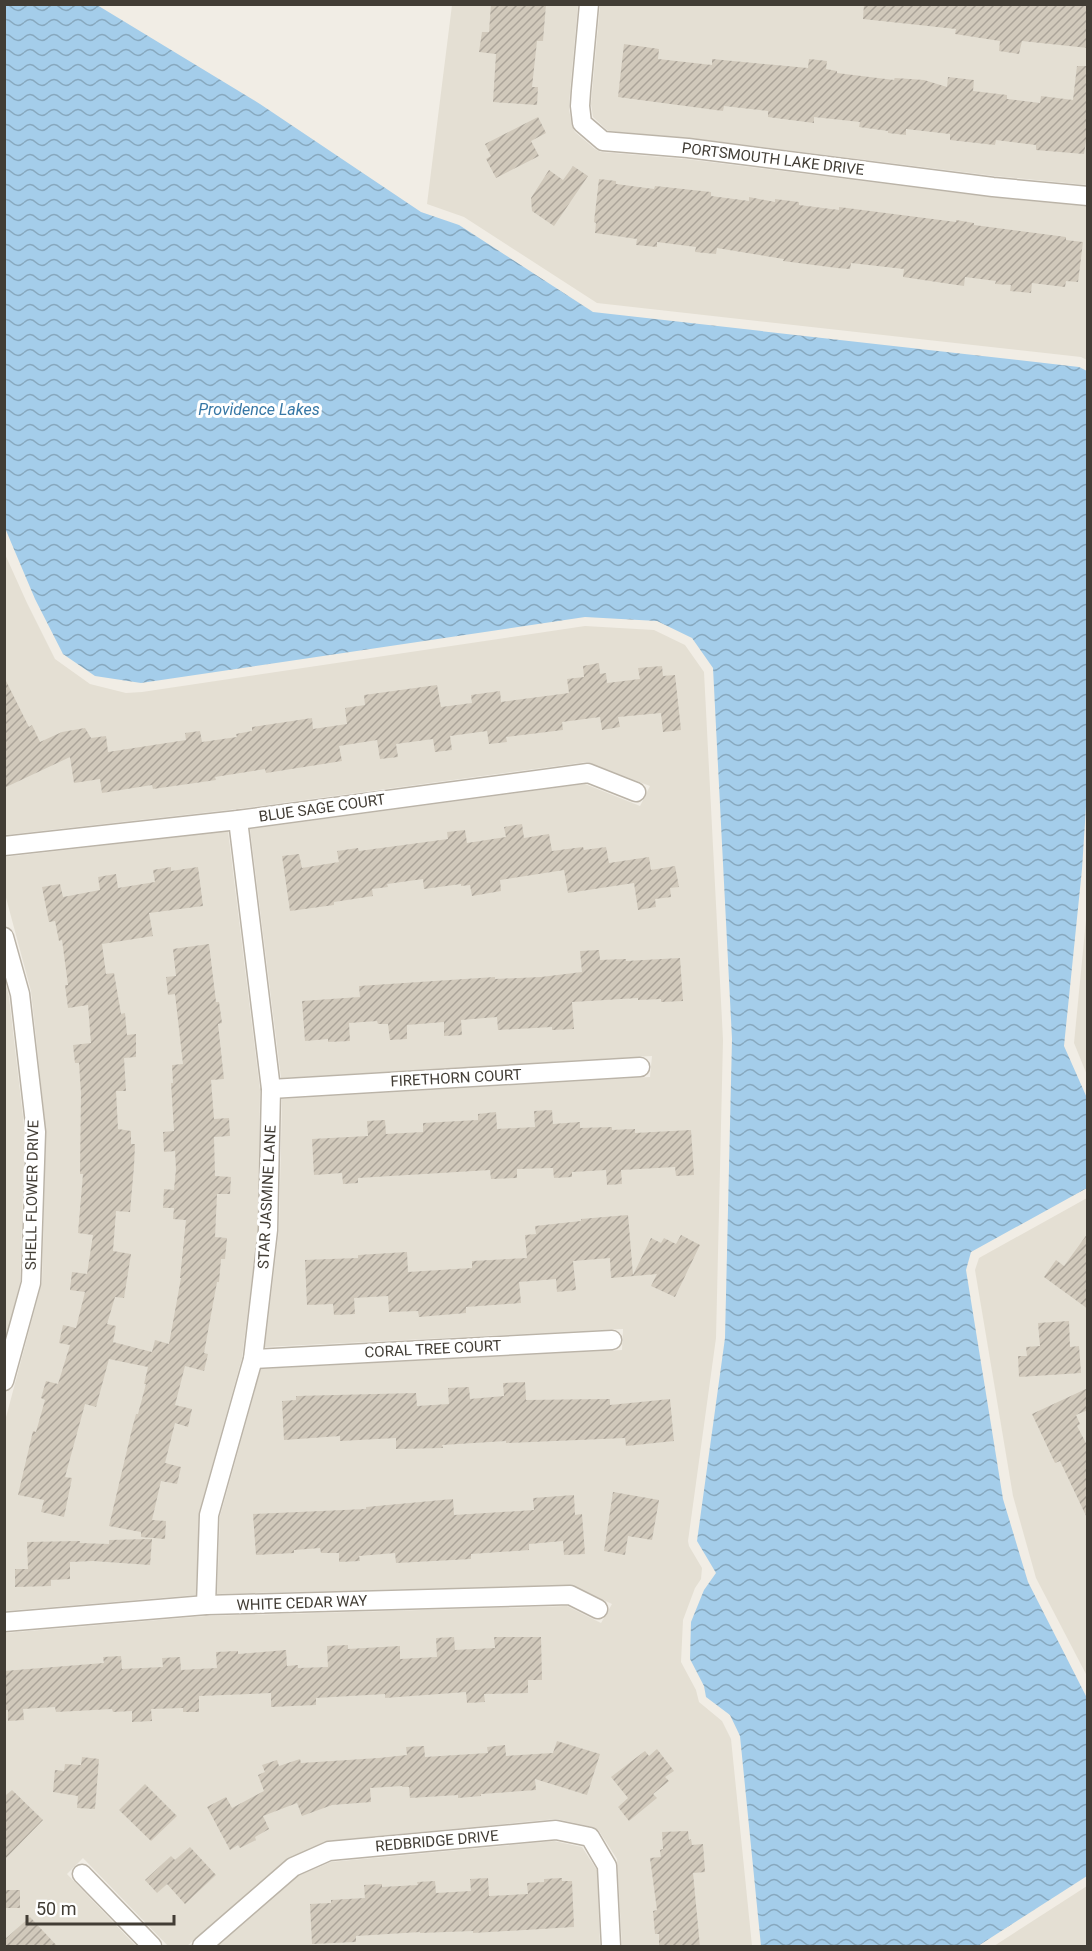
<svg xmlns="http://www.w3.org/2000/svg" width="1092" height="1951" viewBox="0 0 1092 1951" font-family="Roboto,sans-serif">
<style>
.residential{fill:#e4dfd3}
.water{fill:url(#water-waves)}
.building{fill:url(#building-hatch)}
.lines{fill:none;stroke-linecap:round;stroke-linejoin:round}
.minor-casing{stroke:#bbb4a8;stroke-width:21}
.minor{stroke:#fff;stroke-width:18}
.labels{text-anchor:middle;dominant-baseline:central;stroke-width:6;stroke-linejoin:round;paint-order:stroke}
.street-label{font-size:15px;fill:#423d35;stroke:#fff}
.water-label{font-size:16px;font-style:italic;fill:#3777a5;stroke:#fff}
</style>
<defs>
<pattern id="water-waves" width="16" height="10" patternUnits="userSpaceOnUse" patternTransform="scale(1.5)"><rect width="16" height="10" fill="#a4cdea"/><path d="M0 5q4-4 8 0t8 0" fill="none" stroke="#87a8be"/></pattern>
<pattern id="building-hatch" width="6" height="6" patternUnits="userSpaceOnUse" patternTransform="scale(1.5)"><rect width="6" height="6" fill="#d1c9bb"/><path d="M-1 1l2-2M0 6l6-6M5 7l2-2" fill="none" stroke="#aba499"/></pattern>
</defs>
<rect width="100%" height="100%" fill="#f1ede5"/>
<g class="residential">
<polygon points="452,5 578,5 570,92 569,109 572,126 575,132 595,149 601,152 685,159 990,197 1087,206 1087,360 1081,357 597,303 464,217 427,204"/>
<polygon points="600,5 1087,5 1087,185 995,176 690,138 608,131 593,117 591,104"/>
<polygon points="4,552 27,603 55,659 90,684 126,693 142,692 585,626 654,630 685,645 704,672 723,1040 716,1338 688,1541 689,1546 702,1568 701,1579 695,1588 683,1620 681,1662 696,1690 699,1702 722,1721 731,1739 752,1946 622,1946 617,1859 599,1831 593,1827 556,1819 326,1841 286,1860 187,1946 168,1946 83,1858 67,1874 136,1946 5,1946 5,1633 206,1616 567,1606 601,1623 612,1604 571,1585 217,1594 220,1516 261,1369 622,1350 623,1329 265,1347 279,1229 282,1099 650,1077 652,1056 281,1078 250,829 585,784 640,806 650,786 587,762 237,809 5,835"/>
<polygon points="228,831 260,1090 258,1230 242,1358 199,1513 196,1595 5,1611 5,1421 42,1282 46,1131 31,991 5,894 5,857"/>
<polygon points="1087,910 1087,1075 1074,1043"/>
<polygon points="5,980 9,997 25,1134 20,1283 5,1341"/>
<polygon points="1087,1198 1087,1676 1036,1578 1013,1496 975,1270 979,1258"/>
<polygon points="554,1841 582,1847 597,1870 600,1946 217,1946 298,1876 331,1862"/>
<polygon points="1087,1886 1087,1946 994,1946"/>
</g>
<polygon class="water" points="4,5 97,5 260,104 421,212 459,225 593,312 1079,367 1087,371 1087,791 1082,869 1064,1046 1087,1098 1087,1188 971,1252 966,1270 1003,1499 1028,1582 1087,1698 1087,1876 978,1946 761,1946 740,1736 730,1715 706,1697 704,1686 690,1659 691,1622 704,1590 716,1573 697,1541 725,1338 732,1039 713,668 692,638 657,621 585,617 141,683 95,676 63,654 35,599 5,528"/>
<g class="building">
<polygon points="491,4 546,4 543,41 537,41 532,87 538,87 537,105 493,102 496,54 479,52 482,32 489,32"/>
<polygon points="864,4 1088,4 1088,48 1022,41 1019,54 999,51 1000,41 955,34 956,29 863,19"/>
<polygon points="624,44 659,49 658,59 712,65 712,59 808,68 809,59 827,61 826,69 837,71 837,73 894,80 895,78 924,80 947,87 948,77 974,80 973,91 1007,95 1007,99 1040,103 1041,96 1073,100 1077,66 1088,66 1088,129 1084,154 1036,150 1036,145 996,140 995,145 950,140 950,134 906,129 906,135 888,133 888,131 859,127 860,122 814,117 814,123 768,117 768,111 724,106 723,111 618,97"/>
<polygon points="538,117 546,133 531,141 539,156 496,178 486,159 491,156 485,144"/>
<polygon points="573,166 588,176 554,226 532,211 531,198 549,170 563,180"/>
<polygon points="599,179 616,181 616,184 654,189 655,186 711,192 711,196 749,201 749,197 775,202 775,199 799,202 799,205 839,210 839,207 956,222 956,220 974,223 974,225 1066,237 1066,240 1083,242 1078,282 1066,281 1065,287 1032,283 1031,293 1010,291 1011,285 995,284 996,281 965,277 964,286 903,277 904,269 851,263 850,269 837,268 783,261 784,259 717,248 716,254 695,252 696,247 657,242 657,247 636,245 637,239 595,233 596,223 594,222"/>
<polygon points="599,663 600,674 606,673 607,683 640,679 638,668 662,666 663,676 675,675 681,730 663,732 661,713 618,717 620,727 602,730 600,717 562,722 563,730 506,737 507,742 489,744 487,731 450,736 452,750 435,752 433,739 396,744 398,757 380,759 377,740 339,746 342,761 266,773 265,769 215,777 216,780 153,789 152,785 102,793 100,779 74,783 70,757 4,788 4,677 29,727 32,725 40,742 62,732 85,728 91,738 106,736 108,752 186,740 185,733 200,731 202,742 237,737 236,734 252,731 252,727 312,718 313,729 347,724 345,708 365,705 364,695 437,685 441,707 472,703 471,695 500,691 501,702 569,693 567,679 584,677 583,666"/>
<polygon points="522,824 524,838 549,834 552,851 583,847 584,850 606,847 609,863 649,857 651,870 675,866 679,887 670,888 671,897 655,899 656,907 638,910 634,883 568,893 564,870 500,880 501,891 472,896 470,885 461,886 461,884 424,889 423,879 387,884 388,887 372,889 373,896 334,902 334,905 290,911 282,856 299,854 302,868 339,862 337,851 358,848 359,851 448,839 447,832 465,830 467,843 506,837 504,827"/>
<polygon points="171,867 171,871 198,867 203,906 149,913 153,936 102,944 106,974 114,973 121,1014 125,1013 127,1035 136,1034 136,1057 124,1058 126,1091 116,1091 118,1129 131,1131 131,1144 135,1144 134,1166 130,1212 116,1211 113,1251 131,1254 124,1298 115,1297 107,1324 116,1326 113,1342 152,1352 155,1340 169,1344 181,1278 180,1278 186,1220 173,1219 174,1208 163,1208 164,1189 174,1190 176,1169 175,1151 164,1152 163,1132 174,1131 171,1083 173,1083 172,1065 183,1064 175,994 168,995 166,977 176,976 173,949 209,944 216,1002 219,1002 222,1023 218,1024 224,1079 211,1080 214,1119 229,1118 230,1136 214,1137 215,1176 231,1177 230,1194 217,1194 215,1237 227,1238 225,1259 221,1259 219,1282 217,1282 210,1320 204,1353 208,1354 204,1371 185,1366 175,1405 192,1409 188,1427 175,1423 165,1463 181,1467 177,1484 161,1481 152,1520 166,1521 165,1539 141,1537 141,1532 109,1526 132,1429 136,1414 138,1414 146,1384 144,1384 148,1367 109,1359 96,1407 85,1404 65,1477 72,1478 64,1517 41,1512 44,1500 18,1495 33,1431 36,1432 45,1400 41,1398 46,1381 58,1384 70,1345 59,1343 63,1325 76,1328 85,1292 70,1290 72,1272 87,1274 93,1235 78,1233 83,1174 80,1174 81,1093 79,1063 75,1063 73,1045 91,1043 88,1005 68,1008 65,985 68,985 62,940 59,941 55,921 49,922 42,887 60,884 63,897 100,890 98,877 116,874 118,888 155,882 153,870"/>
<polygon points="599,950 600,960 626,959 626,961 680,958 683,1001 661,1002 661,999 638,1000 638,998 572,1002 574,1029 552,1030 552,1027 498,1030 497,1017 461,1020 462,1035 444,1036 444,1022 407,1025 407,1039 390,1040 388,1024 378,1024 377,1021 349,1023 350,1041 328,1042 328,1039 305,1041 302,1001 360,997 359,986 495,977 495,979 541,977 582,972 580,951"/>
<polygon points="552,1110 553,1124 580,1122 580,1128 612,1127 612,1130 635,1129 635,1133 691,1130 694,1175 676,1176 675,1167 621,1170 622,1184 607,1185 606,1170 572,1172 572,1177 554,1178 553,1168 517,1169 517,1178 491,1179 490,1170 358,1178 358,1183 343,1184 342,1173 314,1175 312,1139 368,1136 367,1121 385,1120 386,1134 423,1132 423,1123 478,1120 478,1114 496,1112 497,1129 535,1127 534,1111"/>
<polygon points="628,1215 633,1275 651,1238 661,1243 664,1238 676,1244 681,1235 700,1245 675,1297 651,1286 657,1274 611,1278 610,1258 573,1261 576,1290 557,1292 556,1279 519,1282 521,1303 466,1307 466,1313 419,1317 418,1311 389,1312 388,1296 354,1298 355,1314 334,1315 333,1304 307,1305 305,1260 358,1258 358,1255 407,1252 408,1272 472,1268 472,1261 527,1258 525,1235 536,1234 535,1226 581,1221 581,1219"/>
<polygon points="1088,1233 1088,1309 1044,1277 1056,1260 1064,1266"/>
<polygon points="1069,1321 1070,1347 1079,1346 1081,1373 1019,1377 1018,1356 1027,1356 1026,1347 1040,1346 1038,1323"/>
<polygon points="525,1382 526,1400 610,1399 610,1405 670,1399 674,1441 626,1446 625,1438 506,1443 506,1441 442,1445 443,1448 396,1449 396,1438 340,1441 340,1436 284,1440 282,1401 296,1400 296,1396 416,1393 417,1406 449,1404 448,1388 469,1387 470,1399 504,1396 503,1383"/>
<polygon points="1088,1388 1088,1410 1076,1415 1080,1424 1077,1426 1088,1447 1088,1520 1060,1461 1055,1463 1032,1414"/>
<polygon points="613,1492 659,1500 652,1540 628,1536 625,1555 604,1551"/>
<polygon points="574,1495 575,1515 582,1514 585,1554 564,1555 563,1541 529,1544 529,1550 471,1554 471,1559 396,1563 395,1553 359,1556 360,1561 339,1562 339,1553 321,1553 320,1548 294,1550 294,1553 256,1555 253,1514 366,1509 366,1507 453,1499 454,1515 534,1510 533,1498"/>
<polygon points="152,1539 150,1565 93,1561 70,1562 70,1579 51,1580 51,1586 15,1587 15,1569 28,1569 27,1542 80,1541 80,1543 109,1544 109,1540"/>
<polygon points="454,1637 455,1650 495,1648 494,1637 541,1637 542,1680 528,1680 528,1693 484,1694 485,1702 467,1703 466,1692 385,1698 385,1694 316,1698 316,1705 271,1707 271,1693 199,1696 199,1712 183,1712 183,1708 151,1709 152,1721 132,1722 132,1711 113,1712 112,1709 56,1712 55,1707 23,1709 24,1720 8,1721 8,1710 4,1710 4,1671 104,1663 103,1657 121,1656 122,1669 163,1667 162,1658 180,1657 181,1670 217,1668 216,1652 238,1651 238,1654 286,1650 287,1666 298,1665 298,1668 328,1667 327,1646 348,1645 348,1649 400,1646 400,1659 437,1657 436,1638"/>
<polygon points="557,1741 600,1754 587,1795 535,1779 536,1790 481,1794 481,1796 458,1798 458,1795 410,1798 409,1787 402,1787 402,1786 370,1788 371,1802 332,1805 302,1816 297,1803 263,1816 269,1829 255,1837 256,1840 240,1848 238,1845 230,1850 207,1807 226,1797 232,1808 264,1791 258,1775 265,1772 262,1765 277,1760 279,1766 300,1759 301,1763 379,1758 407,1755 406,1747 424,1746 425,1757 488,1753 487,1747 505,1745 506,1756 553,1753"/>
<polygon points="657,1749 674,1771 665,1777 669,1781 653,1794 657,1798 629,1821 618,1807 628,1798 611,1777 645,1751 649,1756"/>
<polygon points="82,1757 99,1759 95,1809 77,1808 78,1796 53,1792 55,1770 64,1771 65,1764 81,1765"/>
<polygon points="145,1784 177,1816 151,1841 119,1810"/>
<polygon points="12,1790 43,1820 4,1860 4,1797"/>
<polygon points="688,1831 689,1840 691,1839 692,1845 703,1844 705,1872 693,1873 700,1947 659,1947 659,1934 655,1934 653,1911 657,1910 650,1858 661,1857 660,1850 663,1849 662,1832"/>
<polygon points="190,1847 216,1875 185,1904 167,1884 157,1893 145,1880 171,1856 175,1860"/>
<polygon points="488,1878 489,1896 528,1894 527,1883 544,1882 544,1879 562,1878 562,1881 572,1881 574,1927 473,1933 473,1931 420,1933 420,1932 356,1936 356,1942 312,1944 310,1904 331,1903 331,1900 365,1898 364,1885 382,1884 382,1887 418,1885 417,1882 435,1881 436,1893 471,1891 470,1879"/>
<rect x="4" y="1890" width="16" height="18"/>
<polygon points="30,1917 58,1947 4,1947 4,1940"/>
</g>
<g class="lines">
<g class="minor-casing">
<g id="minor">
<polyline points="589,4 581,91 580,106 582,123 603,141 688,148 993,187 1088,196"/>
<polyline points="4,846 238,820 588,773 636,792"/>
<polyline points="4,937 20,994 36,1132 31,1283 4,1381"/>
<polyline points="271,1089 640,1067"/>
<polyline points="253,1359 612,1340"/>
<polyline points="206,1605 209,1515 253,1359 268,1230 271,1089 238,820"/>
<polyline points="4,1622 206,1605 570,1595 598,1609"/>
<polyline points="82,1874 152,1946"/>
<polyline points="202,1946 293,1867 329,1851 556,1830 590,1837 607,1866 611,1946"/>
</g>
</g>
<use href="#minor" class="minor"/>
</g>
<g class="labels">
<g class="street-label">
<text transform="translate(773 159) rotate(7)">PORTSMOUTH LAKE DRIVE</text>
<text transform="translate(322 808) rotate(-8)">BLUE SAGE COURT</text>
<text transform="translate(456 1078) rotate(-3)">FIRETHORN COURT</text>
<text transform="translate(32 1195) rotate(-89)">SHELL FLOWER DRIVE</text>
<text transform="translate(267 1197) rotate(-87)">STAR JASMINE LANE</text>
<text transform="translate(433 1349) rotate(-3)">CORAL TREE COURT</text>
<text transform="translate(302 1603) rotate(-2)">WHITE CEDAR WAY</text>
<text transform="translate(437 1841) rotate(-5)">REDBRIDGE DRIVE</text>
</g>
<g class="water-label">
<text x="259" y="409">Providence Lakes</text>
</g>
</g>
<rect width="1092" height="1951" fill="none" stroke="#423d35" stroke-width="12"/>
<path d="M27 1915v9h147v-9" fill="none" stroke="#423d35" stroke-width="3"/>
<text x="36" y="1915" font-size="18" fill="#423d35" stroke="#ffffff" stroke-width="4.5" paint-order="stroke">50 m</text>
</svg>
